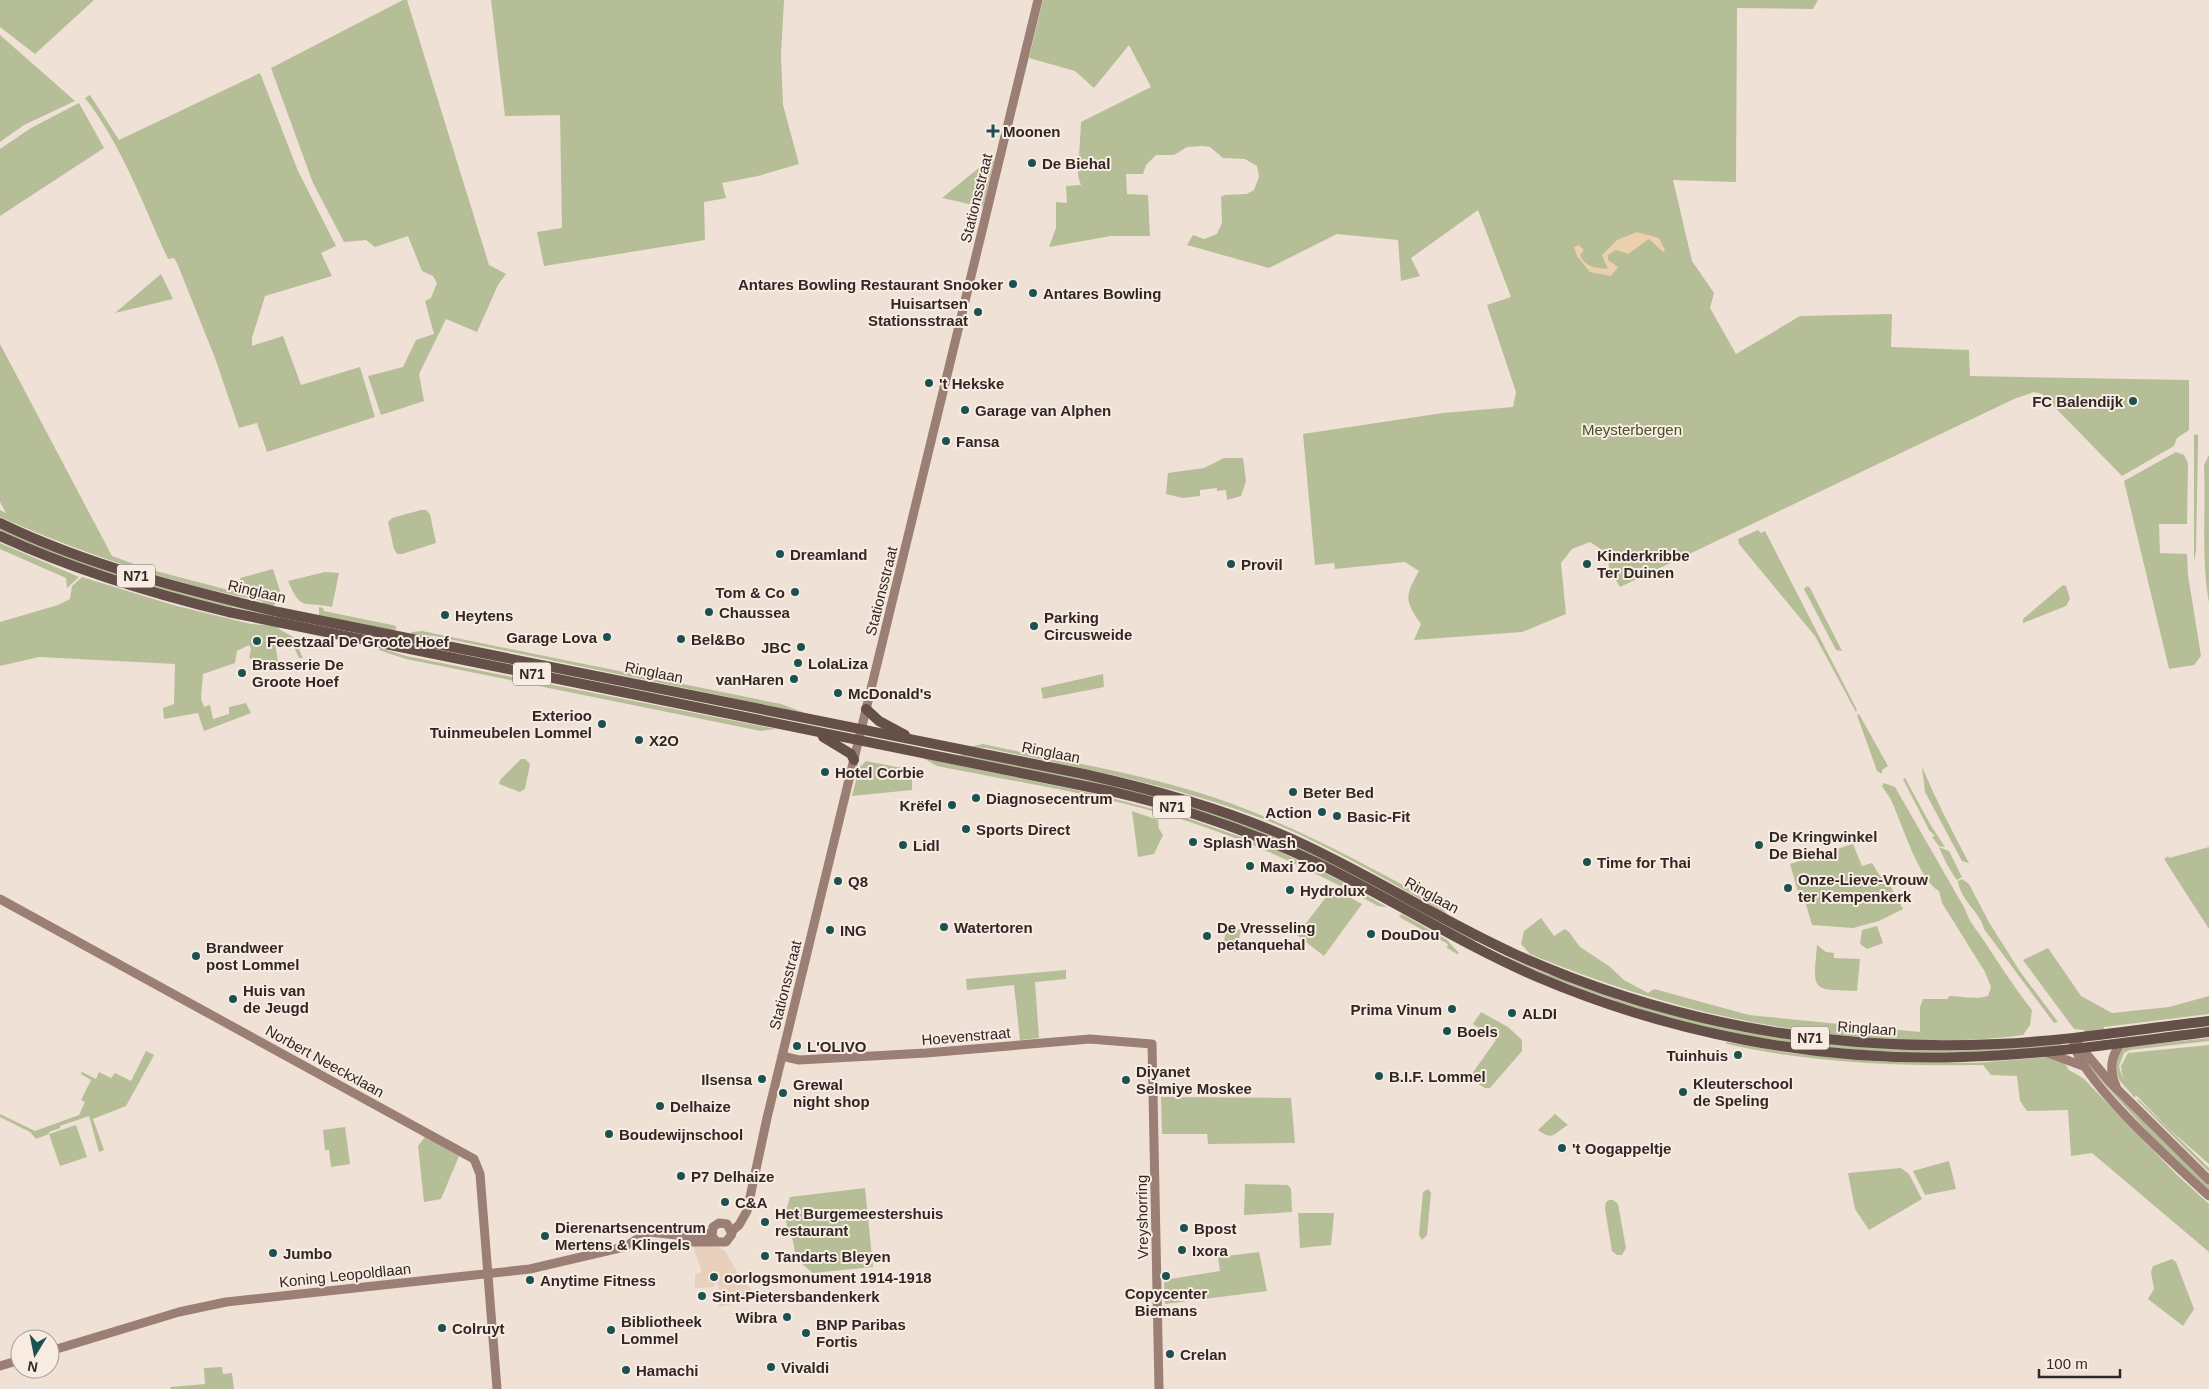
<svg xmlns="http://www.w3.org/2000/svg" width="2209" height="1389" viewBox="0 0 2209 1389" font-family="Arial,sans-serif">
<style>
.green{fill:#b5be97}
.sand{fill:#eccfac}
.plaza{fill:#e8d0bd}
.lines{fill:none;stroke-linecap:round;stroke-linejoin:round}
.secondary{stroke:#9b7e74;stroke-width:9}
.trunk{stroke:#644f49;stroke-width:10}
.poi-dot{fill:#1b5250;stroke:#f8ece2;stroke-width:2}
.labels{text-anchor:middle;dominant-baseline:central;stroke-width:4;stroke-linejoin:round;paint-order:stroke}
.shield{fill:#f8ece2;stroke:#6d625e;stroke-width:1}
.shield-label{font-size:14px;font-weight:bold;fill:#322725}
.poi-label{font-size:15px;font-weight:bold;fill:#322725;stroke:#f8ece2;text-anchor:start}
.street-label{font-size:15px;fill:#322725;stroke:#f8ece2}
.park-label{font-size:15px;fill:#465029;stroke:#f8ece2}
</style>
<rect width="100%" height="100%" fill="#f0e1d6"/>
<g class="green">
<polygon points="0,0 94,0 35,54 0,27"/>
<polygon points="403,0 407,0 489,265 506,274 498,285 477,332 446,319 419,374 424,401 381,415 368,376 403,367 416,340 434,334 425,301 431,298 437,283 433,276 422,271 408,236 375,247 366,240 344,242 313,183 271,68"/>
<polygon points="491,0 784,0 781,56 783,105 799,164 758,176 722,183 726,198 704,202 705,240 544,266 537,232 562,228 560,115 505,116"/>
<path d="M1043,0H1818L1813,9L1737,8L1736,182L1673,180L1692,261L1714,293L1710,308L1736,354L1800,316L1892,314L1891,347L1969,350L1970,376L2189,380V430L2177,438L2174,446L2122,476L2042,394L2034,392L2014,399L1620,587L1609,569L1608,554L1590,542L1572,549L1561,563L1566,614L1522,632L1414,640L1421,624C1403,599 1406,595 1419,571L1405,562L1335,569L1334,563L1315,565L1303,434L1443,413L1513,407L1516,392L1487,305L1511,297L1478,210L1411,258L1420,276L1401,281L1398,240L1337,234L1269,268L1187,245L1193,235L1204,239L1217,234L1222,223L1221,197L1225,195L1247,194L1254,190L1259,177L1257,166L1245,159L1223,158L1210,147L1203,146L1187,147L1174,155H1156L1146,165L1143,174H1126L1127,194L1148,195L1150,236H1111L1049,247L1056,228V202L1067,203L1066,186L1081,185L1078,176L1081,122L1151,87L1129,45L1094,88L1075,71L1029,58Z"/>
<polygon points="0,35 75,101 24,125 0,142"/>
<path d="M260,73L298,171L336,246L321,253L332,276L265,296L252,338V346L283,336L301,385L360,367L375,417L267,452L257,423L239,428L215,358L177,263L174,258L168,259C143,205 122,145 85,98L90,95L119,140Z"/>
<polygon points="79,103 104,148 0,216 0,149 31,128"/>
<polygon points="991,158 994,161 983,207 942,198"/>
<polygon points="161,274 173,299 115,313"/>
<path d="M0,344L112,556L148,569L244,594L240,578L273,569L281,594L273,607L264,605L262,601C170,583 86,555 0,517V510L6,513L0,502Z"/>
<polygon points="2194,434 2198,435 2198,444 2196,551 2194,561"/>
<polygon points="2176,452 2184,455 2188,463 2187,524 2159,524 2160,553 2187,554 2188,575 2201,656 2194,665 2169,669 2124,481"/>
<path d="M2209,455V603C2201,557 2206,512 2204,465Z"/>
<polygon points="1224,458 1243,458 1246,481 1241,496 1227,500 1226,490 1217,491 1217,488 1200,490 1200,496 1183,498 1166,494 1168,473 1204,468"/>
<polygon points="421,510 426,510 430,514 436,543 402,554 397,554 394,549 388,522 392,518"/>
<polygon points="0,527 148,584 275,615 276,617 233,607 225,608 105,574 0,532"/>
<polygon points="1758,530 1761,533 1765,531 1857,710 1856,712 1815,636 1739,544 1738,539"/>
<polygon points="0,543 79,577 67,588 66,578 0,549"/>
<path d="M325,572L339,573L332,607C304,601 301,612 288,581Z"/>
<path d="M82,577L173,605L251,624L278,626L279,629L293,637L303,658H299C292,642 292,641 274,636L278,662L261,664L249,658L251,649L249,645L237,651L235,663L203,674L201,699L204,707L210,705L213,719L229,714V707L246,703L251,713L204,731L198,713L164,719L163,708L174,704L175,664L39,657L0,666V622L58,605L70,599L72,586Z"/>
<polygon points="2063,585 2066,586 2070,599 2066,606 2023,623 2023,619"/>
<polygon points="1807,586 1810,588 1842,651 1836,650 1804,589"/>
<polygon points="319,607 323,608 324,611 392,625 396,626 396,629 394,631 319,616"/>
<polygon points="422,631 781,704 805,713 434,636 411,634 412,632"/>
<polygon points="380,648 406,656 776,729 761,731 406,659 379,650"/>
<polygon points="1103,674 1104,687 1043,699 1041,688"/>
<polygon points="1859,714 1888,766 1882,770 1882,774 1877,771 1857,715"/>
<path d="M983,744C1065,762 1150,774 1230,803C1303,830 1370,867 1438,904L1447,914C1441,914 1429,903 1422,900C1380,876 1338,852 1294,832C1196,788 1091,771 987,748L969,747Z"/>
<path d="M964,754C1049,771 1137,784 1219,814C1309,846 1393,895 1478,940L1475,942L1247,828L958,756Z"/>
<path d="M923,758L1100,795L1187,818L1272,848L1339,880L1387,907L1378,906C1308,868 1237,834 1159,813C1087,792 1011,781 937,766Z"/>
<polygon points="521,759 525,759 530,764 525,789 520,792 499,784 500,780"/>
<polygon points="866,761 912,770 912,790 852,796 859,768"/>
<path d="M1922,767C1936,800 1952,831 1969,863L1962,861L1925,792Z"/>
<polygon points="1905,778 1930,824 1945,847 1939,846 1932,837 1935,836 1929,830 1903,779"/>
<path d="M1884,783L1895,787L1965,909C1969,921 1973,925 1980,935C1997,960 2013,986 2032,1010L2030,1025L2023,1035C1976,1042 1926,1041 1879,1038C1760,1031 1647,1002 1537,957L1530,954L1521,944L1524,931L1541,918L1554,936L1565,929L1569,932L1580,947L1609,966L1624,980L1648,993L1654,989L1749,1015L1920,1032V1007L1923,999H1948L1949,996C1963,996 1973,1000 1988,996L1991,987L1985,972L1942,903L1939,891C1919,880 1902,824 1892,802C1889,795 1885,792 1882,786Z"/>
<polygon points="1132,811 1158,820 1159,829 1163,835 1154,854 1138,857"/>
<polygon points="1853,844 1862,866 1872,863 1880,876 1886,878 1903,909 1879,921 1853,928 1812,925 1802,891 1798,892 1790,864"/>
<path d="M1939,847L1949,851L1962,877L1957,880C1949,869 1944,859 1939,847Z"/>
<polygon points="2209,847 2209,929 2164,859 2168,856 2169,858"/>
<path d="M1962,879L1969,884L1990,924L2021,973L2058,1022L2054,1023L1984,929C1981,913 1960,900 1958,881Z"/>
<polygon points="1333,888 1362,904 1324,956 1297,935"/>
<polygon points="1402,914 1447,940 1459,953 1457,954 1447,948 1448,944 1401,918 1399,916"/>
<polygon points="1877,926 1883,943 1867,949 1860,944 1862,930"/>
<polygon points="1227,927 1241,930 1236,952 1222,949"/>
<path d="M1817,945L1826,952L1834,953V958L1860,959L1857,991C1811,990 1813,991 1817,945Z"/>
<polygon points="2048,948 2081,996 2112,1013 2169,1007 2209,996 2209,1014 2104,1027 2104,1031 2085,1033 2084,1030 2074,1029 2023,960"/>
<path d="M1507,957L1547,974L1811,1041L2061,1043L2063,1046C1921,1060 1777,1053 1640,1009C1594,995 1550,977 1505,959Z"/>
<polygon points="1066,970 1066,979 1035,982 1039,1038 1020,1040 1014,985 967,990 966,979"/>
<polygon points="1481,1012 1508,1027 1522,1040 1522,1051 1490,1088 1485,1088 1469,1078 1496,1040 1473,1024"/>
<polygon points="2209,1038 2209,1041 2130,1050 2124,1053 2119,1066 2123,1080 2121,1066 2128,1053 2209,1045 2209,1164 2168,1128 2136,1095 2135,1098 2120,1081 2114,1068 2119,1050 2124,1047"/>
<path d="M1726,1042L1790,1053L1886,1062L1976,1063L2047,1057L2065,1064L2069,1070L2083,1078L2177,1175L2209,1204V1252L2092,1153L2071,1156L2068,1110L2027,1111L2020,1101L2017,1076L1991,1075L1983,1065C1897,1066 1811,1063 1727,1044Z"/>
<polygon points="146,1051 154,1055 153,1057 126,1106 93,1119 104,1150 99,1152 89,1116 60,1126 60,1128 49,1132 49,1134 76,1125 87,1157 60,1166 49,1134 36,1139 30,1132 0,1117 0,1114 35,1131 79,1115 85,1102 81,1100 91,1080 81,1074 82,1072 96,1079 99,1072 111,1078 115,1073 131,1081"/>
<polygon points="2081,1054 2135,1113 2209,1184 2209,1191 2159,1144 2083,1061"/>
<polygon points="1161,1097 1291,1098 1295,1143 1208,1144 1207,1134 1162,1134"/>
<polygon points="2138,1099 2209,1168 2209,1172 2137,1100"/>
<path d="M1555,1114L1568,1125C1553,1134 1553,1141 1538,1130Z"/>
<polygon points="345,1127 350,1164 331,1167 329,1150 325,1150 323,1130"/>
<polygon points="425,1137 459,1156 441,1199 424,1202 418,1146"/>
<polygon points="1949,1161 1956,1189 1925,1195 1913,1171"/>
<polygon points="1901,1168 1909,1174 1922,1199 1869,1230 1855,1209 1848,1173"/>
<polygon points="1245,1184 1288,1185 1291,1189 1292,1212 1244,1215"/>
<polygon points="865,1188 873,1267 813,1273 802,1264 800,1252 795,1252 791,1232 788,1233 785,1215 790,1197"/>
<polygon points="1428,1189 1431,1193 1427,1235 1422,1240 1419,1235 1423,1192"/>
<polygon points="1609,1200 1613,1200 1618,1204 1626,1248 1622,1255 1617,1255 1612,1251 1605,1209 1606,1202"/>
<polygon points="1298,1213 1334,1213 1331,1245 1300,1248"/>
<polygon points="1259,1252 1267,1291 1165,1304 1164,1280 1220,1271 1218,1257"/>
<polygon points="2172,1259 2176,1262 2194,1309 2183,1326 2148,1299 2154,1289 2151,1272 2153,1266"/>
<polygon points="222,1367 223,1374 232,1373 234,1389 171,1389 170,1387 205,1384 204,1368"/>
</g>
<path class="sand" d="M1637,232L1659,238L1665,250L1663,252L1649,239L1628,254L1616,250L1608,255V260L1618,267L1611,276L1590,272L1577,256L1574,247L1579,245L1584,250L1580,255C1585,267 1595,268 1608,269L1602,255L1617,240Z"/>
<polygon class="plaza" points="692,1244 718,1247 725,1251 743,1282 760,1297 719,1307 720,1298 728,1298 728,1290 719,1290 718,1284 714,1284 714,1287 695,1288 695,1274 702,1272"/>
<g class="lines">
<g class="secondary">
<polyline points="0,899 474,1159 480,1174 497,1389"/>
<path d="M2074,1043C2078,1078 2180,1169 2209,1196"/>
<polyline points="2078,1044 2110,1082 2209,1180"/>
<polyline points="2048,1053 2083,1066"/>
<polyline points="782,1056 799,1060 926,1053 1090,1039 1152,1044 1159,1389"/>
<path d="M2116,1086C2109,1071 2111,1056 2121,1043"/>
<polyline points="732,1231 739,1225 747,1211 767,1118 1038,0"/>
<polyline points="693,1242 726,1242 732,1234 727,1224 719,1223 713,1227 712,1236 716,1241"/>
<polyline points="50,1351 179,1312 226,1302 530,1269 624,1247 649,1232 695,1237 711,1233"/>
<polyline points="0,1366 20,1360"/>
</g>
<g class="trunk">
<path d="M0,523C89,566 183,589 278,612L1084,774C1155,790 1225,809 1292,839C1370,874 1441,921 1519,956C1670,1023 1832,1052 1997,1044C2068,1041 2139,1029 2209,1021"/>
<path d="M0,536C74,570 150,593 228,612L1114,792C1183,808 1250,831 1315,862C1389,897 1459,943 1535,976C1668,1033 1817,1062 1962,1057C2045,1055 2127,1042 2209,1032"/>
<polyline points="866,709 879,721 905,735"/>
<polyline points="822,734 823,737 851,754 854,760"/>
</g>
</g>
<g class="poi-dot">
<path d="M990.5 123.5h5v5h5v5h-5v5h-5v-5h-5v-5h5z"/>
<circle cx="1032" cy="163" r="5"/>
<circle cx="1013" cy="284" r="5"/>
<circle cx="1033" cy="293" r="5"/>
<circle cx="978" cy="312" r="5"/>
<circle cx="929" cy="383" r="5"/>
<circle cx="2133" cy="401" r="5"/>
<circle cx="965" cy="410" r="5"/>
<circle cx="946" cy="441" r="5"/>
<circle cx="780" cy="554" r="5"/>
<circle cx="1231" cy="564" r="5"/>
<circle cx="1587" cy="564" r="5"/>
<circle cx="795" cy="592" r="5"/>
<circle cx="709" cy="612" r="5"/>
<circle cx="445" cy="615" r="5"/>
<circle cx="1034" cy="626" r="5"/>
<circle cx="607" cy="637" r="5"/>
<circle cx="681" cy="639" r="5"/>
<circle cx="257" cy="641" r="5"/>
<circle cx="801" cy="647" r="5"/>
<circle cx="798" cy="663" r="5"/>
<circle cx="242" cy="673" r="5"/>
<circle cx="794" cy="679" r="5"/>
<circle cx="838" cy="693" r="5"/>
<circle cx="602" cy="724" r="5"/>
<circle cx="639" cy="740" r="5"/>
<circle cx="825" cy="772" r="5"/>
<circle cx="1293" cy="792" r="5"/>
<circle cx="976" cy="798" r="5"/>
<circle cx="952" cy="805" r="5"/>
<circle cx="1322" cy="812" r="5"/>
<circle cx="1337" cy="816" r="5"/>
<circle cx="966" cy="829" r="5"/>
<circle cx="1193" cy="842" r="5"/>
<circle cx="903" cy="845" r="5"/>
<circle cx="1759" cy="845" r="5"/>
<circle cx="1587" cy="862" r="5"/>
<circle cx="1250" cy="866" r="5"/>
<circle cx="838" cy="881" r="5"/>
<circle cx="1788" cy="888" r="5"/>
<circle cx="1290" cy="890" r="5"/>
<circle cx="944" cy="927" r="5"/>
<circle cx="830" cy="930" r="5"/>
<circle cx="1371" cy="934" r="5"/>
<circle cx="1207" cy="936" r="5"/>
<circle cx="196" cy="956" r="5"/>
<circle cx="233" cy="999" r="5"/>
<circle cx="1452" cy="1009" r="5"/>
<circle cx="1512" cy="1013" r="5"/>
<circle cx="1447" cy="1031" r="5"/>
<circle cx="797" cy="1046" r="5"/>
<circle cx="1738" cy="1055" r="5"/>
<circle cx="1379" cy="1076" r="5"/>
<circle cx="762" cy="1079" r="5"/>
<circle cx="1126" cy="1080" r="5"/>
<circle cx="1683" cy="1092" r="5"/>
<circle cx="783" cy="1093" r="5"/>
<circle cx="660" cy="1106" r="5"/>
<circle cx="609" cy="1134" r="5"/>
<circle cx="1562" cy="1148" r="5"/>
<circle cx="681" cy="1176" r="5"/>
<circle cx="725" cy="1202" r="5"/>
<circle cx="765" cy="1222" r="5"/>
<circle cx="1184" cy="1228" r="5"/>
<circle cx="545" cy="1236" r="5"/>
<circle cx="1182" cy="1250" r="5"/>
<circle cx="273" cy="1253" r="5"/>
<circle cx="765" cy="1256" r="5"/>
<circle cx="1166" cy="1276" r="5"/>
<circle cx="714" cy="1277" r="5"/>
<circle cx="530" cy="1280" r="5"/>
<circle cx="702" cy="1296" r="5"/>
<circle cx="787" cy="1317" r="5"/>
<circle cx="442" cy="1328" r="5"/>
<circle cx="611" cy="1330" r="5"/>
<circle cx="806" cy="1333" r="5"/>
<circle cx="1170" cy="1354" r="5"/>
<circle cx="771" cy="1367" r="5"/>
<circle cx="626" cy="1370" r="5"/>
</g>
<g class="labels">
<g class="shield">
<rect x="117" y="564.5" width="38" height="23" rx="4"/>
<rect x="513" y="662.5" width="38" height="23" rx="4"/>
<rect x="1153" y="795.5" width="38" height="23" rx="4"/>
<rect x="1791" y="1026.5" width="38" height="23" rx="4"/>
</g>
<g class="shield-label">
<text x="136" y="576">N71</text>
<text x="532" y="674">N71</text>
<text x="1172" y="807">N71</text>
<text x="1810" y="1038">N71</text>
</g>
<g class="poi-label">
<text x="1003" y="131">Moonen</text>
<text x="1042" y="163">De Biehal</text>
<text x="1003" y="284" text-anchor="end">Antares Bowling Restaurant Snooker</text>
<text x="1043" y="293">Antares Bowling</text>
<text x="968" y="303" text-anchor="end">Huisartsen<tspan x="968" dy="17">Stationsstraat</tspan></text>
<text x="939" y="383">'t Hekske</text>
<text x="2123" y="401" text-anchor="end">FC Balendijk</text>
<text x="975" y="410">Garage van Alphen</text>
<text x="956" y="441">Fansa</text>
<text x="790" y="554">Dreamland</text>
<text x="1597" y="555">Kinderkribbe<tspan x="1597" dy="17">Ter Duinen</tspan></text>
<text x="1241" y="564">Provil</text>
<text x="785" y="592" text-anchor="end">Tom &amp; Co</text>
<text x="719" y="612">Chaussea</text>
<text x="455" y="615">Heytens</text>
<text x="1044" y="617">Parking<tspan x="1044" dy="17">Circusweide</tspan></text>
<text x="597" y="637" text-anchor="end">Garage Lova</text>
<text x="691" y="639">Bel&amp;Bo</text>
<text x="267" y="641">Feestzaal De Groote Hoef</text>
<text x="791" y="647" text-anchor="end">JBC</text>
<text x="808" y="663">LolaLiza</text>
<text x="252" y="664">Brasserie De<tspan x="252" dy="17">Groote Hoef</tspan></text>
<text x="784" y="679" text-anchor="end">vanHaren</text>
<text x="848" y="693">McDonald's</text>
<text x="592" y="715" text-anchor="end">Exterioo<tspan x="592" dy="17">Tuinmeubelen Lommel</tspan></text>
<text x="649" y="740">X2O</text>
<text x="835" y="772">Hotel Corbie</text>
<text x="1303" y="792">Beter Bed</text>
<text x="986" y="798">Diagnosecentrum</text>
<text x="942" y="805" text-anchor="end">Krëfel</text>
<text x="1312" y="812" text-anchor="end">Action</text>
<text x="1347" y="816">Basic-Fit</text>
<text x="976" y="829">Sports Direct</text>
<text x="1769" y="836">De Kringwinkel<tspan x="1769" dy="17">De Biehal</tspan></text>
<text x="1203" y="842">Splash Wash</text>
<text x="913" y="845">Lidl</text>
<text x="1597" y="862">Time for Thai</text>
<text x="1260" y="866">Maxi Zoo</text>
<text x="1798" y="879">Onze-Lieve-Vrouw<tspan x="1798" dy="17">ter Kempenkerk</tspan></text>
<text x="848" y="881">Q8</text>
<text x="1300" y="890">Hydrolux</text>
<text x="954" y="927">Watertoren</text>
<text x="1217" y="927">De Vresseling<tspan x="1217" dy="17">petanquehal</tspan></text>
<text x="840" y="930">ING</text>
<text x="1381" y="934">DouDou</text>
<text x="206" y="947">Brandweer<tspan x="206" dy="17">post Lommel</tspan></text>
<text x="243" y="990">Huis van<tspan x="243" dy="17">de Jeugd</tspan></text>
<text x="1442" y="1009" text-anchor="end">Prima Vinum</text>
<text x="1522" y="1013">ALDI</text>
<text x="1457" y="1031">Boels</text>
<text x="807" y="1046">L'OLIVO</text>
<text x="1728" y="1055" text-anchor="end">Tuinhuis</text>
<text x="1136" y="1071">Diyanet<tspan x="1136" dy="17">Selmiye Moskee</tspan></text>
<text x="1389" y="1076">B.I.F. Lommel</text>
<text x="752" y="1079" text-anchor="end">Ilsensa</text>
<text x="1693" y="1083">Kleuterschool<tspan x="1693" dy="17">de Speling</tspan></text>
<text x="793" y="1084">Grewal<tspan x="793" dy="17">night shop</tspan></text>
<text x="670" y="1106">Delhaize</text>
<text x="619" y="1134">Boudewijnschool</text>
<text x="1572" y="1148">'t Oogappeltje</text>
<text x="691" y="1176">P7 Delhaize</text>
<text x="735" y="1202">C&amp;A</text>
<text x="775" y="1213">Het Burgemeestershuis<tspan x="775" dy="17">restaurant</tspan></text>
<text x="555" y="1227">Dierenartsencentrum<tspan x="555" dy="17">Mertens &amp; Klingels</tspan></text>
<text x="1194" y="1228">Bpost</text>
<text x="1192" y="1250">Ixora</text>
<text x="283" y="1253">Jumbo</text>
<text x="775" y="1256">Tandarts Bleyen</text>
<text x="724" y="1277">oorlogsmonument 1914-1918</text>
<text x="540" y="1280">Anytime Fitness</text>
<text x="1166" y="1293" text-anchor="middle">Copycenter<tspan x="1166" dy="17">Biemans</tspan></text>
<text x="712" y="1296">Sint-Pietersbandenkerk</text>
<text x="777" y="1317" text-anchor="end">Wibra</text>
<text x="621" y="1321">Bibliotheek<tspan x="621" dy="17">Lommel</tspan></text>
<text x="816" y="1324">BNP Paribas<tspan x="816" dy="17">Fortis</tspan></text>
<text x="452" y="1328">Colruyt</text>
<text x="1180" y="1354">Crelan</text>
<text x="781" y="1367">Vivaldi</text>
<text x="636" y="1370">Hamachi</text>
</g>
<g class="street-label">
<text transform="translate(976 198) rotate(-76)">Stationsstraat</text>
<text transform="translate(257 591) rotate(13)">Ringlaan</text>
<text transform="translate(881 591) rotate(-76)">Stationsstraat</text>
<text transform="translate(654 672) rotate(11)">Ringlaan</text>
<text transform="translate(1051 752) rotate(11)">Ringlaan</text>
<text transform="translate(1432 895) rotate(29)">Ringlaan</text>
<text transform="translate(785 985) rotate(-76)">Stationsstraat</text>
<text transform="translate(1867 1028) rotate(4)">Ringlaan</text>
<text transform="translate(966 1036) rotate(-5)">Hoevenstraat</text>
<text transform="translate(325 1061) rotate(29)">Norbert Neeckxlaan</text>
<text transform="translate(1142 1217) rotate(-91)">Vreyshorring</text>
<text transform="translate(345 1275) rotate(-6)">Koning Leopoldlaan</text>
</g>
<g class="park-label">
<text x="1632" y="429">Meysterbergen</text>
</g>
</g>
<g transform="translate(35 1354) rotate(190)"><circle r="24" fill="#f8ece2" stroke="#a99d96"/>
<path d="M0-4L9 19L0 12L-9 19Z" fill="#1b5250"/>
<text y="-8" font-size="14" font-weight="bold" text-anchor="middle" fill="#322725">N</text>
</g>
<path d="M2039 1369v8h81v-8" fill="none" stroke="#322725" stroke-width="2.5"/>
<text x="2046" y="1369" font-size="15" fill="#322725" stroke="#f8ece2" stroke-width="4" paint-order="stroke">100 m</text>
</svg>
